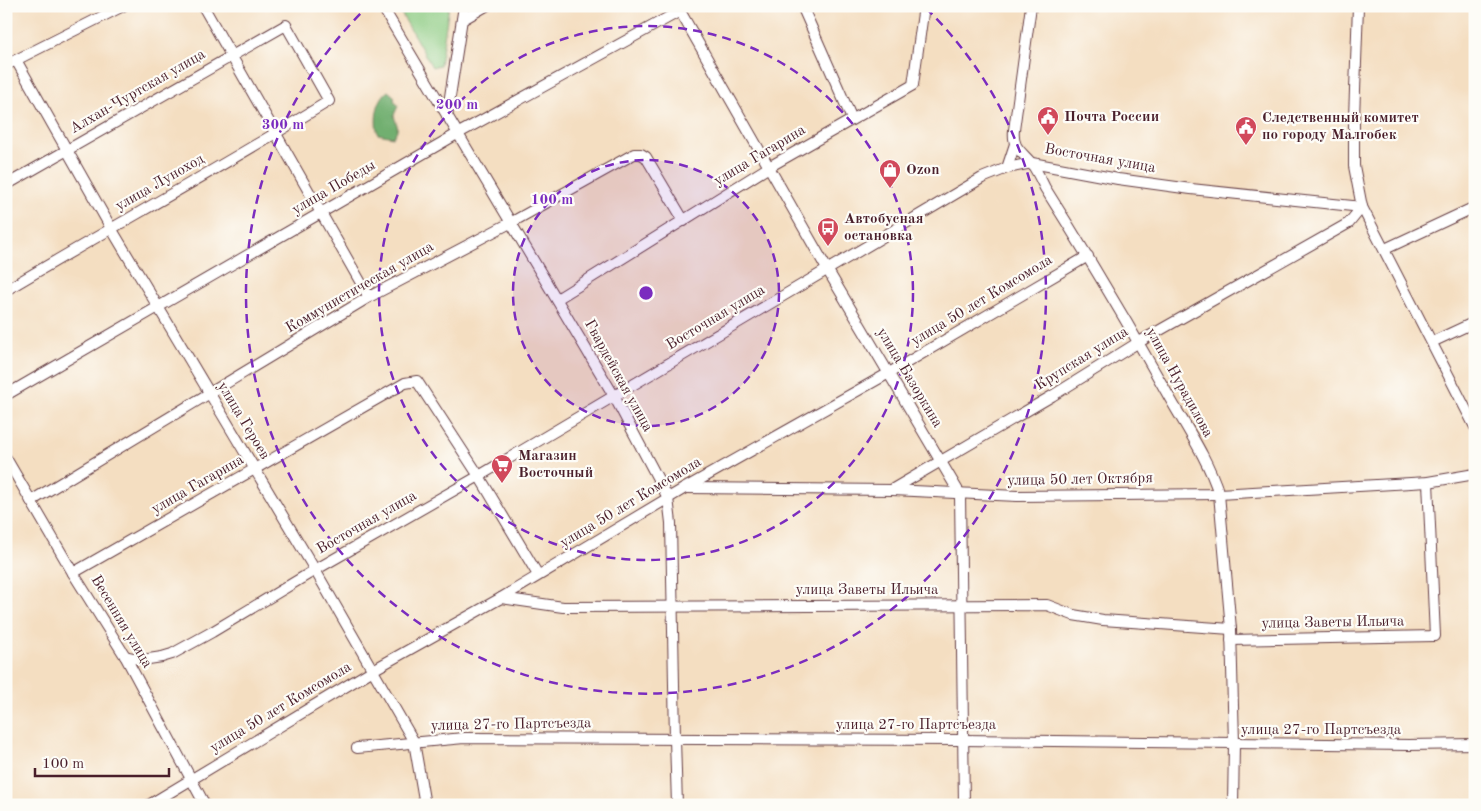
<svg xmlns="http://www.w3.org/2000/svg" width="1481" height="811" viewBox="0 0 1481 811" font-family="'Old Standard TT',serif">
<style>
.green{fill:#8ccb82;stroke:#6b7556}
.forest{fill:#71af70;stroke:#5e674e}
.lines{fill:none;stroke-linecap:round;stroke-linejoin:round}
.minor-casing{stroke:#643c42;stroke-width:12}
.minor{stroke:#fff;stroke-width:10}
.ring{fill:none;stroke:#7b2cbf;stroke-width:2.5;stroke-dasharray:9 6}
.labels{text-anchor:middle;dominant-baseline:central;stroke-width:4.5;stroke-linejoin:round;paint-order:stroke}
.street-label{font-size:15px;fill:#4a1f2b;stroke:#fdfcf7}
.poi-label{font-size:15px;font-weight:bold;fill:#4a1f2b;stroke:#fdfcf7;text-anchor:start}
.centre{fill:#7b2cbf;stroke:#fdfcf7;stroke-width:2.5}
.ring-label{font-size:15px;text-anchor:middle;font-weight:bold;fill:#7b2cbf;stroke:#fdfcf7;stroke-width:4.5;stroke-linejoin:round;paint-order:stroke}
</style>
<rect width="100%" height="100%" fill="#fdfcf7"/>
<filter id="ink" filterUnits="userSpaceOnUse"><feTurbulence type="fractalNoise" baseFrequency=".02" numOctaves="2"/><feDisplacementMap in="SourceGraphic" scale="10" xChannelSelector="R" yChannelSelector="G"/><feConvolveMatrix kernelMatrix="1 2 1 2 8 2 1 2 1" color-interpolation-filters="sRGB"/></filter>
<filter id="wash" filterUnits="userSpaceOnUse"><feTurbulence type="fractalNoise" baseFrequency=".0096" numOctaves="4" result="noise"/><feDisplacementMap in="SourceGraphic" scale="20" xChannelSelector="R" yChannelSelector="G"/><feGaussianBlur stdDeviation="1.12" result="paint"/><feColorMatrix in="noise" values="0 0 0 0 0 0 0 0 0 0 0 0 0 0 0 0 0 1.4 0 .05"/><feComposite in="paint" operator="in"/></filter>
<g filter="url(#wash)">
<rect width="100%" height="100%" fill="#f4dec1"/>
<polygon class="green" points="397,6 449,6 440,65 432,67"/>
<path class="forest" d="M388,91L395,97L394,100L398,106L394,115C396,126 401,126 393,137L378,134C374,121 376,100 388,91Z"/>
</g>
<g filter="url(#ink)">
<g class="lines">
<g class="minor-casing">
<g id="minor">
<polyline points="203,6 369,297"/>
<polyline points="382,6 614,396 668,498 671,523 675,739 677,805"/>
<polyline points="680,6 680,11 827,269 960,494 964,805"/>
<polyline points="802,6 852,119"/>
<path d="M1031,6L1014,130C1012,149 1022,151 1032,164C1037,171 1041,180 1045,188C1088,256 1129,325 1168,395C1186,427 1208,459 1219,494L1231,629L1234,744L1233,805"/>
<polyline points="1358,6 1354,118 1354,166 1362,207 1475,427"/>
<polyline points="462,20 486,6"/>
<polyline points="16,60 111,228 315,570 414,742 425,805"/>
<polyline points="6,65 123,6"/>
<polyline points="447,116 464,6"/>
<polyline points="1007,168 1015,144"/>
<path d="M6,185L286,25L329,101C223,166 114,226 6,290"/>
<polyline points="1385,249 1475,207"/>
<polyline points="557,299 769,167 913,85 924,6"/>
<polyline points="1432,342 1475,322"/>
<polyline points="6,395 457,134 680,11"/>
<polyline points="6,458 73,573 125,656 205,805"/>
<polyline points="687,488 893,490 1017,496 1219,494 1428,482 1475,474"/>
<polyline points="893,489 1052,396 1139,342 1349,223 1362,207"/>
<polyline points="31,501 369,297 512,222 634,154 641,154 646,157 684,221"/>
<polyline points="73,573 405,383 417,381 479,476 538,575"/>
<polyline points="501,598 563,607 1047,605 1073,615 1103,620 1231,629"/>
<polyline points="1231,640 1435,636 1428,482"/>
<polyline points="125,656 142,660 162,657 172,654 212,632 315,570 479,476 982,178 1007,168 1032,163 1118,179 1191,189 1362,207"/>
<polyline points="357,748 464,738 963,740 1409,745 1475,744"/>
<polyline points="149,805 373,670 501,598 685,488 889,373 1088,256"/>
</g>
</g>
<use href="#minor" class="minor"/>
</g>
</g>
<circle cx="646" cy="293" r="133" fill="#7b2cbf" fill-opacity=".12"/>
<g class="ring">
<circle cx="646" cy="293" r="133"/>
<circle cx="646" cy="293" r="267"/>
<path d="M926 8A400 400 0 1 1 366 8"/>
</g>
<defs>
<g id="civic-pin" transform="scale(1.125)"><path d="M0 17L-7.5 6A9.5 9.5 0 1 1 7.5 6Z" fill="#d1495b" stroke="#fdfcf7"/><path d="M-.6-6.5H3V-4.5H.6V-3L4-1V1h2V6H-6V1h2V-1L-.6-3ZM-1.2 2.5V6h2.4V2.5Z" fill="#fff"/></g>
<g id="shop-pin" transform="scale(1.125)"><path d="M0 17L-7.5 6A9.5 9.5 0 1 1 7.5 6Z" fill="#d1495b" stroke="#fdfcf7"/><path d="M-5-2.5h2.3a2.7 3.5 0 0 1 5.4 0H5L5.5 6h-11ZM-1.5-2.5h3a1.5 2.3 0 0 0-3 0Z" fill="#fff"/></g>
<g id="bus-pin" transform="scale(1.125)"><path d="M0 17L-7.5 6A9.5 9.5 0 1 1 7.5 6Z" fill="#d1495b" stroke="#fdfcf7"/><path d="M-5-6H5V4H4V6H2V4H-2V6H-4V4H-5ZM-3.5-4V0h7V-4ZM-3.5 1.2v1.5H-2V1.2ZM2 1.2v1.5H3.5V1.2Z" fill="#fff"/></g>
<g id="supermarket-pin" transform="scale(1.125)"><path d="M0 17L-7.5 6A9.5 9.5 0 1 1 7.5 6Z" fill="#d1495b" stroke="#fdfcf7"/><path d="M-6-5.5h2.5l.6 2H6L4.5 2H-2.5L-4.4-4H-6ZM-1.5 3.2a1.3 1.3 0 1 0 .1 0ZM3 3.2a1.3 1.3 0 1 0 .1 0Z" fill="#fff"/></g>
</defs>
<g fill-rule="evenodd">
<use href="#civic-pin" x="1048" y="117"/>
<use href="#civic-pin" x="1246" y="127"/>
<use href="#shop-pin" x="890" y="170"/>
<use href="#bus-pin" x="828" y="228"/>
<use href="#supermarket-pin" x="502" y="465"/>
</g>
<g class="labels">
<g class="street-label">
<text transform="translate(138 92) rotate(-30)">Алхан-Чуртская улица</text>
<text transform="translate(760 156) rotate(-31)">улица Гагарина</text>
<text transform="translate(1100 159) rotate(10)">Восточная улица</text>
<text transform="translate(160 183) rotate(-30)">улица Луноход</text>
<text transform="translate(334 188) rotate(-30)">улица Победы</text>
<text transform="translate(360 288) rotate(-30)">Коммунистическая улица</text>
<text transform="translate(982 301) rotate(-31)">улица 50 лет Комсомола</text>
<text transform="translate(716 318) rotate(-31)">Восточная улица</text>
<text transform="translate(1082 359) rotate(-32)">Крупская улица</text>
<text transform="translate(618 376) rotate(61)">Гвардейская улица</text>
<text transform="translate(909 378) rotate(59)">улица Базоркина</text>
<text transform="translate(1179 383) rotate(61)">улица Нурадилова</text>
<text transform="translate(243 421) rotate(59)">улица Героев</text>
<text transform="translate(1080 480) rotate(-1)">улица 50 лет Октября</text>
<text transform="translate(198 485) rotate(-30)">улица Гагарина</text>
<text transform="translate(631 503) rotate(-31)">улица 50 лет Комсомола</text>
<text transform="translate(367 523) rotate(-30)">Восточная улица</text>
<text x="867" y="590">улица Заветы Ильича</text>
<text transform="translate(121 622) rotate(59)">Весенняя улица</text>
<text transform="translate(1333 623) rotate(-1)">улица Заветы Ильича</text>
<text transform="translate(281 708) rotate(-31)">улица 50 лет Комсомола</text>
<text transform="translate(511 725) rotate(-1)">улица 27-го Партсъезда</text>
<text x="916" y="725">улица 27-го Партсъезда</text>
<text x="1321" y="730">улица 27-го Партсъезда</text>
</g>
<g class="poi-label">
<text x="1064" y="117">Почта России</text>
<text x="1262" y="118">Следственный комитет<tspan x="1262" dy="17">по городу Малгобек</tspan></text>
<text x="906" y="170">Ozon</text>
<text x="844" y="219">Автобусная<tspan x="844" dy="17">остановка</tspan></text>
<text x="518" y="456">Магазин<tspan x="518" dy="17">Восточный</tspan></text>
</g>
</g>
<circle cx="646" cy="293" r="8" class="centre"/>
<g class="ring-label">
<text x="457" y="109">200 m</text>
<text x="283" y="129">300 m</text>
<text x="552" y="204">100 m</text>
</g>
<rect width="1481" height="811" fill="none" stroke="#fdfcf7" stroke-width="25"/>
<path d="M35 768v8h134v-8" fill="none" stroke="#4a1f2b" stroke-width="2.5"/>
<text x="42" y="768" font-size="15" fill="#4a1f2b" stroke="#fdfcf7" stroke-width="4" paint-order="stroke">100 m</text>
</svg>
